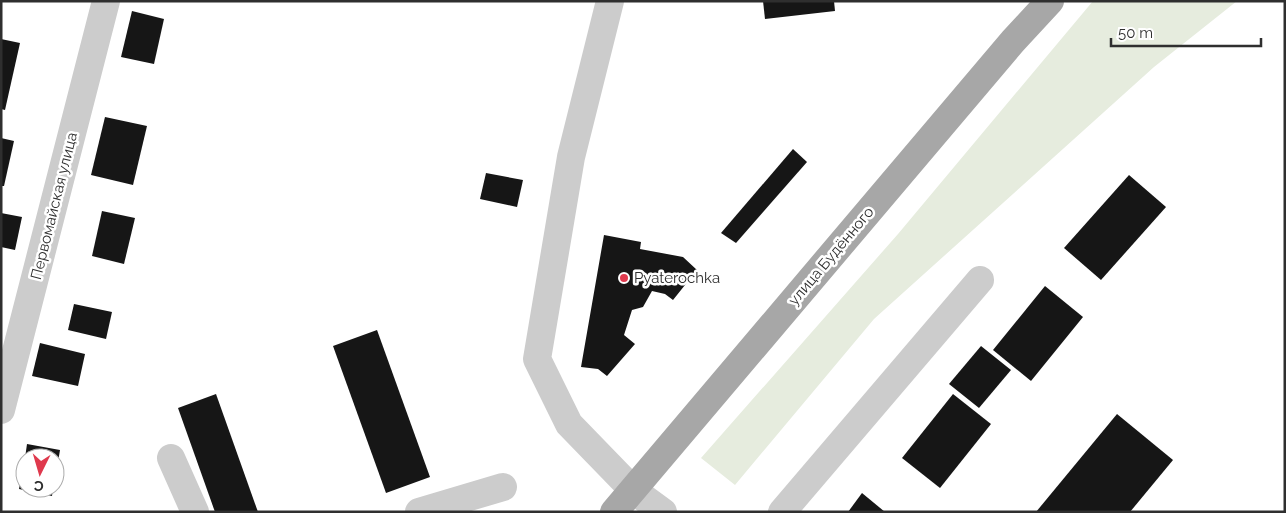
<svg xmlns="http://www.w3.org/2000/svg" width="1286" height="513" viewBox="0 0 1286 513" font-family="Raleway,sans-serif">
<style>
.green{fill:#e6ecde}
.building{fill:#161616}
.lines{fill:none;stroke-linecap:round;stroke-linejoin:round}
.minor{stroke:#ccc;stroke-width:28}
.major{stroke:#a7a7a7;stroke-width:28}
.poi-dot{fill:#df394d;stroke:#fff;stroke-width:2}
.labels{text-anchor:middle;dominant-baseline:central;stroke-width:5;stroke-linejoin:round;paint-order:stroke}
.street-label{font-size:15px;fill:#2f2f2f;stroke:#fff}
.poi-label{font-size:15px;fill:#2f2f2f;stroke:#fff;text-anchor:start}
</style>
<rect width="100%" height="100%" fill="#fff"/>
<polygon class="green" points="1093,1 1237,1 1154,67 874,319 735,485 701,458 898,234"/>
<g class="building">
<polygon points="763,1 834,1 835,11 765,19"/>
<polygon points="132,11 164,19 154,64 121,57"/>
<polygon points="1,39 20,43 5,110 1,109"/>
<polygon points="105,117 147,126 133,185 91,175"/>
<polygon points="1,138 14,141 4,186 1,186"/>
<polygon points="793,149 807,162 736,243 721,233"/>
<polygon points="486,173 523,180 517,207 480,199"/>
<polygon points="1129,175 1166,207 1101,280 1064,248"/>
<polygon points="102,211 135,218 124,264 92,256"/>
<polygon points="1,213 22,217 15,250 1,247"/>
<polygon points="604,235 641,242 640,249 683,257 697,270 673,300 665,294 652,291 643,307 632,310 624,335 635,344 607,376 598,369 581,367"/>
<polygon points="1045,286 1083,317 1031,381 993,350"/>
<polygon points="74,304 112,312 106,339 68,330"/>
<polygon points="377,330 430,477 386,493 333,346"/>
<polygon points="40,343 85,354 78,386 32,376"/>
<polygon points="981,346 1011,370 979,408 949,384"/>
<polygon points="216,394 258,512 215,512 178,408"/>
<polygon points="953,394 991,424 940,488 902,458"/>
<polygon points="1117,414 1173,460 1130,512 1036,512"/>
<polygon points="27,444 60,450 56,474 55,458 25,458"/>
<polygon points="24,462 25,488 53,488 52,496 19,489"/>
<polygon points="862,493 885,512 848,512"/>
</g>
<g class="lines">
<g class="minor">
<polyline points="610,1 571,157 537,359 569,424 633,490 663,512"/>
<polyline points="1,410 106,1"/>
<polyline points="171,458 195,512"/>
<polyline points="419,512 503,487"/>
<polyline points="782,512 980,280"/>
</g>
<polyline class="major" points="614,512 1013,41 1050,1"/>
</g>
<circle class="poi-dot" cx="624" cy="278" r="5"/>
<g class="labels">
<g class="street-label">
<text transform="translate(54 206) rotate(-76)">Первомайская улица</text>
<text transform="translate(831 256) rotate(-50)">улица Будённого</text>
</g>
<g class="poi-label">
<text x="634" y="278">Pyaterochka</text>
</g>
</g>
<rect width="1286" height="513" fill="none" stroke="#2f2f2f" stroke-width="5"/>
<g transform="translate(40 473) rotate(185)"><circle r="24" fill="#ffffff" stroke="#acacac"/>
<path d="M0-4L9 19L0 12L-9 19Z" fill="#df394d"/>
<text y="-8" font-size="14" font-weight="bold" text-anchor="middle" fill="#2f2f2f">С</text>
</g>
<path d="M1111 38v8h150v-8" fill="none" stroke="#2f2f2f" stroke-width="2.5"/>
<text x="1118" y="38" font-size="15" fill="#2f2f2f" stroke="#ffffff" stroke-width="4" paint-order="stroke">50 m</text>
</svg>
